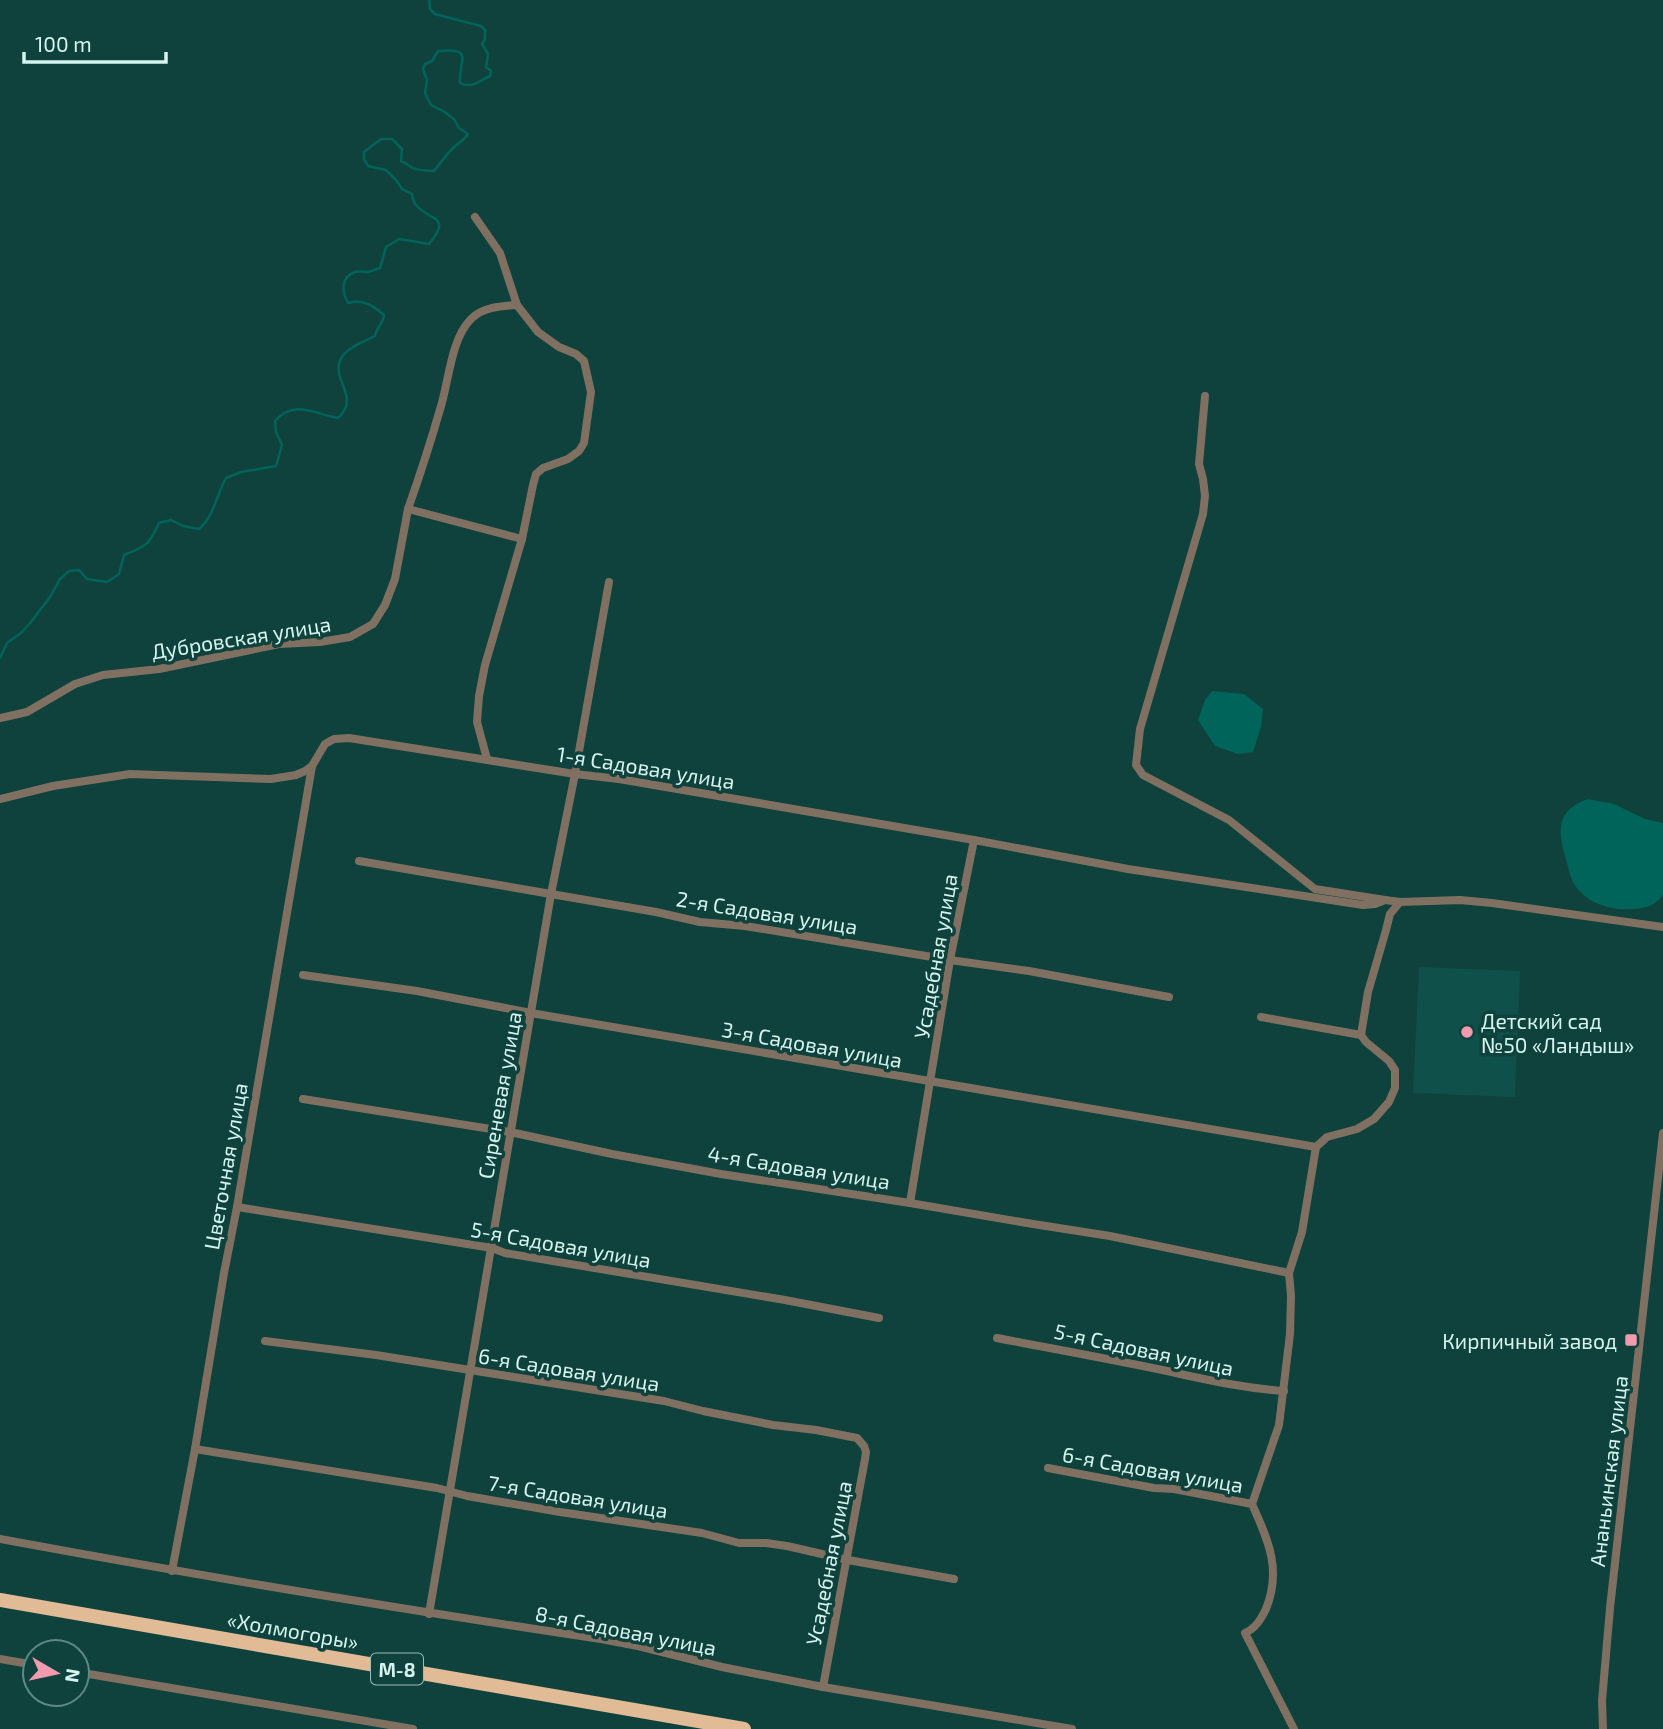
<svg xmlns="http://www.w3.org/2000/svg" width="1663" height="1729" viewBox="0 0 1663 1729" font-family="'Exo 2',sans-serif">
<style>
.built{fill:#10504a}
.water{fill:#00645b}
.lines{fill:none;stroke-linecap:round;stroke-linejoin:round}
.stream{stroke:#00645b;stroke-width:2.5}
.street{stroke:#807062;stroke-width:8}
.highway{stroke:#e1ba96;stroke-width:14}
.poi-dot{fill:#f29aae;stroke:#0f423d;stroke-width:2.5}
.labels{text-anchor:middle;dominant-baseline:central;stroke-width:7;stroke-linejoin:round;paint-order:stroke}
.shield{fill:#0f423d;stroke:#9abfba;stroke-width:2}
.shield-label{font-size:19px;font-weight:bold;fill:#d5f4ef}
.street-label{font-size:21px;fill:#d5f4ef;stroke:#0f423d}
.poi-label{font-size:21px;fill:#d5f4ef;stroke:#0f423d;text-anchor:start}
</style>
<rect width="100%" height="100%" fill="#0f423d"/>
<polygon class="built" points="1419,967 1520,971 1515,1097 1413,1093"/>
<g class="water">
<polygon points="1212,691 1244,694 1263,709 1261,727 1253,752 1238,754 1215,746 1198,720 1205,700"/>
<path d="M1588,799L1614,804L1645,819L1663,823V895C1656,905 1647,908 1635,909C1611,911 1585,904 1573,882C1569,875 1568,864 1565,856C1557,829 1558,809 1588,799Z"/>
</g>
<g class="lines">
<path class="stream" d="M0,658L7,643L22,632L31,622L50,597L60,579L69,571L79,570L87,579L107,582L119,574L124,555C147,546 149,545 159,523L171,520L183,526L199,529C214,516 216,496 226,478L241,472L276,466L282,445L276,432L275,421C294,399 315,414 338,418C362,396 328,378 342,357C348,347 366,341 375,336C376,328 383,324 384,315C372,305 364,299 348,303C342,292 340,277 355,272C359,271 364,272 368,272C372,271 376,269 380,268L386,247L399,239L429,244C453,215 429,221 416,205C414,203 412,197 412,194L402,189L396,180L386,170L368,166L364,159V152L381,139H392L402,149L401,161C407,163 408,166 413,168C419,171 427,170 434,171C440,163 447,154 454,147C460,142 464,140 468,134L459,128L454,119L443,111L431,105L425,93L427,80L423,69L425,64L432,61L438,51C476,48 458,60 460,83C472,89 479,81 490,76L491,71L486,67L488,54L482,44L485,39V30L481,26L435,14L430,9L429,0"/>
<g class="street">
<polyline points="475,217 500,253 517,305 538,332 559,347 576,354 584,361 591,392 584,443 579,451 568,459 543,468 536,474 533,485 522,539 485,665 479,696 477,722 487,759"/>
<path d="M517,305C501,306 483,307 471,319C451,339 449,380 441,406C431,441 420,475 408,509L522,539"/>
<polyline points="1205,396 1199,464 1203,479 1205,496 1203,514 1140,729 1136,765 1143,775 1229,820 1315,889 1385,900"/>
<polyline points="0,718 27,712 75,684 103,675 159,669 279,644 320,642 350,637 373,624 385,605 395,579 408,509"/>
<polyline points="0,799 53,786 130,774 271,779 296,775 305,771 312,766 325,744 334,739 349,738 575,774 619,779 974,840 1128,869 1363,905 1375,904 1385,900 1400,902 1460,900 1492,903 1663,927"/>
<polyline points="359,861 656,912 700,922 745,926 950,960 1029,971 1169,997"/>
<polyline points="303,975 417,991 531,1013 1316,1147"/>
<polyline points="1261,1017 1361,1035"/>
<polyline points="303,1099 510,1132 612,1154 721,1174 910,1203 1033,1224 1110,1236 1289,1273"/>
<polyline points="910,1203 950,960 974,840"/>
<polyline points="237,1207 492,1248 505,1253 785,1300 879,1318"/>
<path d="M997,1338C1054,1349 1110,1359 1167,1371C1208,1380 1242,1388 1284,1391"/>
<polyline points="265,1341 376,1355 664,1401 703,1411 773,1425 816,1430 857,1438 864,1446 866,1452 865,1459 823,1687"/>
<polyline points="195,1449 437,1488 467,1496 560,1512 702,1533 739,1543 766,1543 787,1546 848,1560 954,1579"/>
<polyline points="1048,1468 1154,1488 1174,1489 1252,1504"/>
<path d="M0,1539C200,1576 400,1609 601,1639L638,1646L722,1667L823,1687L1072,1729"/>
<polyline points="172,1571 195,1449 224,1273 237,1207 312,766"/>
<polyline points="429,1614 551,894 575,774 609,582"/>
<polyline points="0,1659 35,1665"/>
<polyline points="77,1672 413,1729"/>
<path d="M1294,1729L1245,1633C1256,1628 1261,1619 1266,1609C1282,1569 1268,1540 1252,1504L1279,1425L1290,1334L1291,1296L1289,1273L1302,1232L1316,1147L1327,1137L1357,1129L1374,1119L1389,1102L1395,1088V1070L1389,1061L1366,1042L1361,1035L1368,992L1386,930L1390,914L1400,902"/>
<polyline points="1603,1729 1602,1701 1610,1608 1663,1133"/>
</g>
<polyline class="highway" points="0,1600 744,1729"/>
</g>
<g class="poi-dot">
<circle cx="1467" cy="1032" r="7"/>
<rect x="1624" y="1333" width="14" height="14" rx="3.5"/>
</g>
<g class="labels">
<rect class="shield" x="371" y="1653.5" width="52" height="31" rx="5"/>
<g class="shield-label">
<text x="397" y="1669">М-8</text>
</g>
<g class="street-label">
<text transform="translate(241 637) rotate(-9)">Дубровская улица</text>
<text transform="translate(646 767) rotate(9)">1-я Садовая улица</text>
<text transform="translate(767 912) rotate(9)">2-я Садовая улица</text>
<text transform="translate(935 956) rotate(-80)">Усадебная улица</text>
<text transform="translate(812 1044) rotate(10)">3-я Садовая улица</text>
<text transform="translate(499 1095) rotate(-80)">Сиреневая улица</text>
<text transform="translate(225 1166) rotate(-80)">Цветочная улица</text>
<text transform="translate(799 1167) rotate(9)">4-я Садовая улица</text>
<text transform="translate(561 1244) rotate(10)">5-я Садовая улица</text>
<text transform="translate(1144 1349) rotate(12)">5-я Садовая улица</text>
<text transform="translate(569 1369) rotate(9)">6-я Садовая улица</text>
<text transform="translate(1153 1469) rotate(10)">6-я Садовая улица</text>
<text transform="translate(1608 1471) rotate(-83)">Ананьинская улица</text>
<text transform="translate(578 1496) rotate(9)">7-я Садовая улица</text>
<text transform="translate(828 1563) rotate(-79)">Усадебная улица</text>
<text transform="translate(293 1630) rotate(10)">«Холмогоры»</text>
<text transform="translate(626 1630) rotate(11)">8-я Садовая улица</text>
</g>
<g class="poi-label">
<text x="1481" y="1020">Детский сад<tspan x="1481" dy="24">№50 «Ландыш»</tspan></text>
<text x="1617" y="1340" text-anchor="end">Кирпичный завод</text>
</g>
</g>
<g transform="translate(56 1673) rotate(99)"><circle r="33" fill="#0f423d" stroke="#5e8984" stroke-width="2"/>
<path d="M0-5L12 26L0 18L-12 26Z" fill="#f29aae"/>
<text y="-10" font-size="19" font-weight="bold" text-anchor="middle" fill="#d5f4ef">N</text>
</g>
<path d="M24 52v10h142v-10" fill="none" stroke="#d5f4ef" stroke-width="3.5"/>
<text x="35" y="52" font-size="21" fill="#d5f4ef" stroke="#0f423d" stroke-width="5" paint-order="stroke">100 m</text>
</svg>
